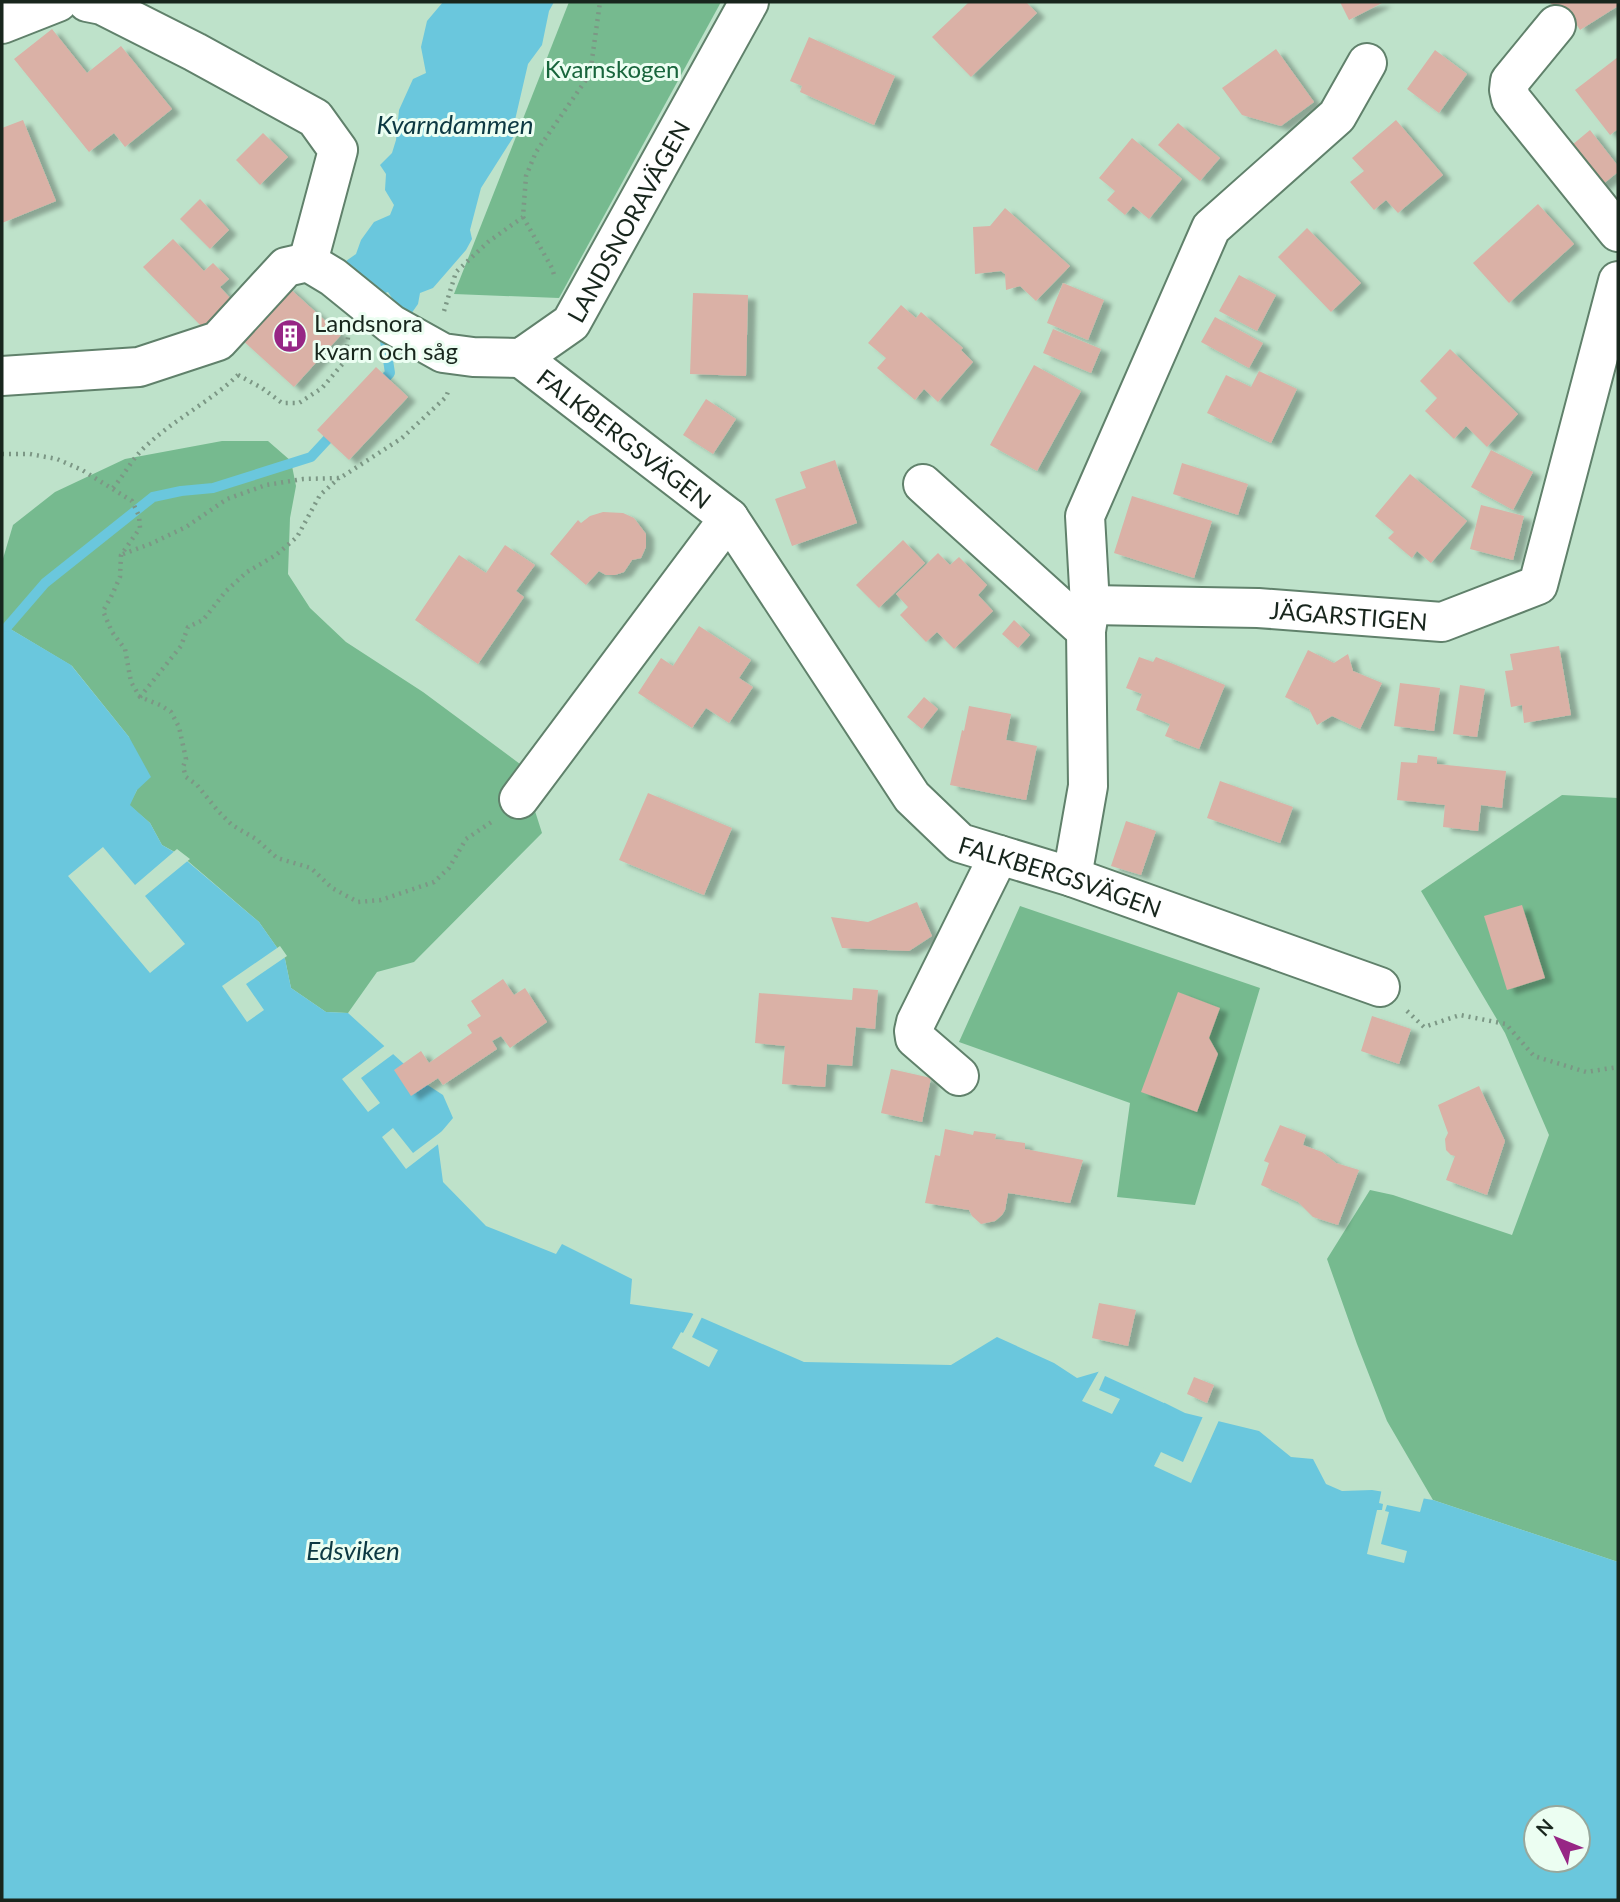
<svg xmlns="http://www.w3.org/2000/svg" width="1620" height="1902" viewBox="0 0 1620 1902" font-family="Lato,sans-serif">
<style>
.forest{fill:#76ba8f}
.water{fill:#6ac7dd;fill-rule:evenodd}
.pier{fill:#bee2ca}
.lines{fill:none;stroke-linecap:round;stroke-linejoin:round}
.stream{stroke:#6ac7dd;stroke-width:10}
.building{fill:#dab1a6;filter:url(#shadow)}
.minor-casing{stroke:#60816b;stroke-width:42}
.path{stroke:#7c9785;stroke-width:4.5;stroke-dasharray:2 5;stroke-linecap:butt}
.minor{stroke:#fff;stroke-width:38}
.labels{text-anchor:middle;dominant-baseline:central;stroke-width:6;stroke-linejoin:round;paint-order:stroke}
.park-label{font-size:24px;fill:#18653c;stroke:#ecfef2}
.street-label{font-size:24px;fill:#18261d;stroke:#ecfef2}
.poi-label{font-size:24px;fill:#18261d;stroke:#ecfef2;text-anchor:start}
.water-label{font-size:26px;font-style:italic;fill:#0d3943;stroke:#ecfef2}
</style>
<defs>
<filter id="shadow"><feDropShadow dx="8" dy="4.5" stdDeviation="2" flood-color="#0004"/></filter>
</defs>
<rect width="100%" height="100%" fill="#bee2ca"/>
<g class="forest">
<polygon points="569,2 721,2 559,298 454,294"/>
<polygon points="222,441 268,441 291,461 296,486 290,518 288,574 310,608 346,642 423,692 520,764 542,833 414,962 377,972 348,1013 326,1012 291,988 285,959 259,922 182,856 162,845 150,823 129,805 137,790 129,737 72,666 2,624 2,562 13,525 55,492 125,459"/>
<polygon points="1562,795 1618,798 1618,1562 1433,1500 1387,1421 1357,1344 1327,1259 1370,1190 1393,1195 1512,1235 1549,1135 1505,1033 1421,891"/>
<polygon points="1020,906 1260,988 1195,1205 1117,1197 1130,1103 959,1042"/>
</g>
<g class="water">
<polygon points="443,2 554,2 549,11 542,45 528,64 515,120 514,136 481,188 470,230 472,239 466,250 433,288 420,293 418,304 411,314 397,306 388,292 385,293 353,273 346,261 356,254 361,240 374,222 390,215 394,205 385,190 386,174 380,165 392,153 396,140 399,110 413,79 426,73 421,47 427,21"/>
<path d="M2,624L71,665L129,737L151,777L137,790L130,805L150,823L162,845L181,856L259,922L285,959L291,988L326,1012L348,1013L426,1084L443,1095L453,1118L437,1137L443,1182L486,1226L556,1254L562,1244L632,1279L630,1304L691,1313L804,1362L951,1365L997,1337L1054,1363L1077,1378L1101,1371L1185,1413L1259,1431L1291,1457L1313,1459L1326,1484L1342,1491L1372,1490L1433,1500L1618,1562V1900H2ZM1536,1818H1578V1860H1536Z"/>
</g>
<g class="pier">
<polygon points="103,847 135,885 177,849 190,859 145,896 185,944 150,973 68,876"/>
<polygon points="280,946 287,956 246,984 264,1010 247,1022 222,986"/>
<polygon points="387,1044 396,1052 361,1078 380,1103 368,1112 342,1079"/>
<polygon points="449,1126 450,1127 441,1138 441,1142 406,1169 382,1137 393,1128 413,1153"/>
<polygon points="695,1311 703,1315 692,1337 718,1350 709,1367 672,1348 681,1332 683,1333"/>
<polygon points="1103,1368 1166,1399 1164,1403 1105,1376 1099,1390 1120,1399 1112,1414 1082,1401 1099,1371 1096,1369"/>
<polygon points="1204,1414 1220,1418 1191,1483 1154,1466 1161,1452 1183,1462"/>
<polygon points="1382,1488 1425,1494 1420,1512 1387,1505 1385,1511 1389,1512 1381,1544 1407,1551 1404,1563 1367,1554 1377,1510 1382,1510 1383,1504 1379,1503"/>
</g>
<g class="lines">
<g class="stream">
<polyline points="377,387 390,373 383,328"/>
<polyline points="7,627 45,583 153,497 181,491 213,488 311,457 337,429"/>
</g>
</g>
<g class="building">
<polygon points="969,2 1026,2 1037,13 971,77 932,37"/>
<polygon points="1340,2 1384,2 1349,20"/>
<polygon points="1550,2 1618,2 1618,6 1580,30 1567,9 1559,15"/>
<polygon points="52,29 87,73 121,46 172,109 125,147 114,133 89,152 14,59"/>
<polygon points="809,37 895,76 874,125 800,92 802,86 790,81"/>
<polygon points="1276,49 1314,102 1281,126 1242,115 1222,88"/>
<polygon points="1435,50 1467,74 1439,113 1407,89"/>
<polygon points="1618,57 1618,129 1610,135 1575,90"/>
<polygon points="23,120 56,201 2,223 2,128"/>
<polygon points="1396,120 1443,175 1398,213 1386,200 1374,210 1350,182 1364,171 1352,158"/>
<polygon points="1178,123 1220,158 1200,181 1158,145"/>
<polygon points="1590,130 1618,166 1618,172 1597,189 1566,150"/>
<polygon points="263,133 288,157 260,185 236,160"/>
<polygon points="1132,138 1182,179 1149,219 1133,206 1125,215 1107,200 1115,191 1099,178"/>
<polygon points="200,199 229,230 210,249 180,219"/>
<polygon points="1538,204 1574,244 1509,303 1473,263"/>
<polygon points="1005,208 1070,266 1036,301 1020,286 1006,290 1005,274 1001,271 975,274 973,227 990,226"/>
<polygon points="1307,228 1361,283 1331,312 1278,257"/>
<polygon points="173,239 204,271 213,263 229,279 220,287 232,300 203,328 143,267"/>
<polygon points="1239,275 1276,295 1257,331 1219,311"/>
<polygon points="1063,283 1104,300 1088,340 1047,323"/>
<polygon points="286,285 341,335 294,387 240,338"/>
<polygon points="693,293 748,295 746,376 690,374"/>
<polygon points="901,305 916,318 921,312 963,348 961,350 973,362 938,402 924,389 915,400 877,368 886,358 868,343"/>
<polygon points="1215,317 1263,343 1249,368 1201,342"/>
<polygon points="1053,329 1101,349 1091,373 1043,353"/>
<polygon points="1450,349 1518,414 1487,447 1466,426 1454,439 1425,411 1437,398 1420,381"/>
<polygon points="1034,365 1081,391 1037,471 990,445"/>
<polygon points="376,367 408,397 349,460 317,430"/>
<polygon points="1259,371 1297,389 1271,443 1207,413 1226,375 1251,387"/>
<polygon points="706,399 736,419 713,454 683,435"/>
<polygon points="1491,450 1533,472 1513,510 1471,487"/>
<polygon points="835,460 857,523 792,546 775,499 806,488 800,472"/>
<polygon points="1182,463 1248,484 1238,515 1173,494"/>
<polygon points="1410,474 1467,521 1431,563 1417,551 1412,558 1388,538 1394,532 1375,516"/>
<polygon points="1132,496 1212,521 1194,578 1114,553"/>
<polygon points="1481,505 1524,516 1513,560 1470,549"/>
<polygon points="603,512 623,513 634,518 646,534 646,547 641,558 632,560 624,572 615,575 606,575 599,571 586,585 550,554 578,520 581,523 590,516"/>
<polygon points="903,540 925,563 879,608 856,585"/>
<polygon points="505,545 535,565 516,591 524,597 478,664 415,620 459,555 486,573"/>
<polygon points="938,553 950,565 959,557 987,585 978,595 993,611 954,649 937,632 926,642 900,615 908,607 896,594"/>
<polygon points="1014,620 1030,635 1018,648 1002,634"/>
<polygon points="699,626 751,660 739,678 753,687 729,723 706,708 692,728 638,693 661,658 673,666"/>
<polygon points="1559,646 1571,715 1524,723 1522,705 1511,707 1505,671 1513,670 1510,654"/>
<polygon points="1308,650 1334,663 1348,654 1353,671 1382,683 1360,729 1332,716 1317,725 1309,709 1285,697"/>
<polygon points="1139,657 1153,662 1156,657 1225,685 1199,749 1165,736 1170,724 1136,710 1142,694 1126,688"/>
<polygon points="1400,683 1440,688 1434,731 1394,726"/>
<polygon points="1460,685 1485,689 1477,737 1453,734"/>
<polygon points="924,697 938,709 922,729 907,717"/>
<polygon points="969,706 1011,714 1006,740 1037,746 1026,800 950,785 962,730 964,731"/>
<polygon points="1418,755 1437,757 1437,764 1506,771 1502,808 1481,805 1478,831 1443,827 1445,805 1397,800 1401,762 1417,763"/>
<polygon points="1220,781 1293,807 1280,843 1207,818"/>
<polygon points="648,793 732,828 704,895 619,860"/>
<polygon points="1126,821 1156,831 1141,875 1111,866"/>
<polygon points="917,902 932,936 909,951 842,948 831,917 868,922"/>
<polygon points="1522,905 1545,978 1507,990 1484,916"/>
<polygon points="503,979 514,995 525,988 547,1022 510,1048 501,1036 492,1041 497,1049 443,1085 438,1078 411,1096 394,1070 421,1051 429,1063 472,1033 467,1025 481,1016 471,1001"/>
<polygon points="853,988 878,990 875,1029 856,1027 852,1066 827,1064 825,1087 782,1084 785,1046 755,1043 759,993 852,1000"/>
<polygon points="1178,992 1220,1008 1209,1038 1218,1054 1197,1112 1141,1092"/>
<polygon points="1372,1016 1411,1029 1399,1064 1361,1051"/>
<polygon points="891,1069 931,1078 922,1122 881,1113"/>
<polygon points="1479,1086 1505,1141 1487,1195 1446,1180 1455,1156 1451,1155 1446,1150 1445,1139 1448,1133 1438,1105"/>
<polygon points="1280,1125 1306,1135 1303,1145 1322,1152 1336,1163 1359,1170 1338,1225 1313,1217 1298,1202 1261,1185 1269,1163 1264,1161"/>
<polygon points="945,1129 973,1135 974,1131 996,1134 995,1139 1025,1143 1025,1149 1083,1160 1070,1203 1008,1193 1005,1210 1002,1215 995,1221 981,1224 972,1216 969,1210 925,1203 935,1155 940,1156"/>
<polygon points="1099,1303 1136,1310 1128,1346 1092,1338"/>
<polygon points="1194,1377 1214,1385 1207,1403 1187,1394"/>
</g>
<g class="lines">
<g class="minor-casing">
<g id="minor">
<polyline points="87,2 102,5 195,52 315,118 338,150 308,262"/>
<polyline points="2,24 58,2"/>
<polyline points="1556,25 1510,81 1509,90 1511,99 1618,232"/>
<path id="s1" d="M521,358L729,518L912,797L960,843L1072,877L1380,987"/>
<path id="s2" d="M2,376L139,367L218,341L286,267L308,262L333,277L391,324L443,353L473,357L521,358L571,323L749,2"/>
<polyline points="923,484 1086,631"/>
<path id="s3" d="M1090,605L1258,608L1442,622L1538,585L1618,281"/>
<polyline points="519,799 729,518"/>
<polyline points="1072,877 1088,786 1086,631 1090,605 1085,516 1211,228 1337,116 1367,63"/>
<polyline points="959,1076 915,1038 914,1031 916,1022 999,855"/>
</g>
</g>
<g class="path">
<polyline points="523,217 552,268 555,278"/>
<polyline points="444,311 456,272 488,242 523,217 526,176 536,152 590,74 600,2"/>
<polyline points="238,375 262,388 282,403 299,403 322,388 345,361 348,337"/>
<polyline points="2,454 30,454 57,459 82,470 132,501 139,516 140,528 121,555 120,577 111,597 103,611 112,632 125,649 131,682 140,697 160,705 171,712 179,727 186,759 183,767 186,777 197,785 218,811 232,825 256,839 277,858 311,868 332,888 358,902 381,900 434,882 449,868 466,839 493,821"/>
<path d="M113,488C125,474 133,457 147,445C175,419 211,401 238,375"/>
<polyline points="123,554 150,544 186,527 227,499 266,485 303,479 340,478 402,438 446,397 449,389"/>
<polyline points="140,697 181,646 188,627 203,620 226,591 247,572 276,555 297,537 320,495 339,478"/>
<polyline points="1407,1011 1424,1027 1460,1015 1506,1024 1534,1056 1586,1072 1618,1067"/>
</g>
<use href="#minor" class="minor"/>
</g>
<defs>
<g id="building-disc" transform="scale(1.75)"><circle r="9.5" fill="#972685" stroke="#ecfef2"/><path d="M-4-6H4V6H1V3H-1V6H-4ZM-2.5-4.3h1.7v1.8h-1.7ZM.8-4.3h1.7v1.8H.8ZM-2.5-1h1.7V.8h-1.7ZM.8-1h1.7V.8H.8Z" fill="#fff"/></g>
</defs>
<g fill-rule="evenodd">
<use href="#building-disc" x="290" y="336"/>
</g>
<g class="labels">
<g class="park-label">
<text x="612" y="68">Kvarnskogen</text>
</g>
<g class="street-label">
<text stroke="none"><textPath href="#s2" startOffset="763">LANDSNORAVÄGEN</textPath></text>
<text stroke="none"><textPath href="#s1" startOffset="131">FALKBERGSVÄGEN</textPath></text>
<text stroke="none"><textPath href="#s3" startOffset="259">JÄGARSTIGEN</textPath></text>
<text stroke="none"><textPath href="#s1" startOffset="768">FALKBERGSVÄGEN</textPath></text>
</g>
<g class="poi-label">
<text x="314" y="322">Landsnora<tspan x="314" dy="28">kvarn och såg</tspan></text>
</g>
<g class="water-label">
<text x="455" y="124">Kvarndammen</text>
<text x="353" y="1550">Edsviken</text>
</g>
</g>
<rect width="1620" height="1902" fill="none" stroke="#18261d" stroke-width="7"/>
<g transform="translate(1557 1839) rotate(313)"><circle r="33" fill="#ecfef2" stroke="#97a89d" stroke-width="2"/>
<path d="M0-5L12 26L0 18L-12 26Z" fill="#972685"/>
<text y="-10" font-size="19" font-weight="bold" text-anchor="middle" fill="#18261d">N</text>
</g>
</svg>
